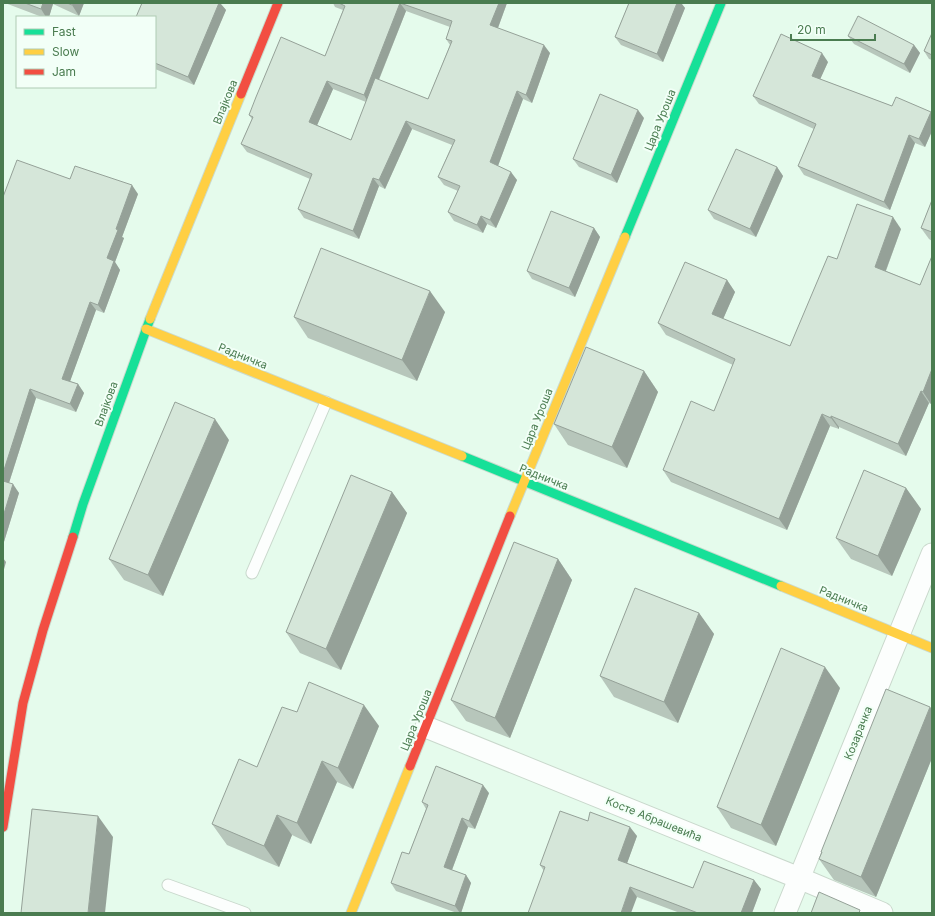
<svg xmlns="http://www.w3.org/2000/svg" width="935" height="916" viewBox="0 0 935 916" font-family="Inter,sans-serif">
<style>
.residential{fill:#e5fbec;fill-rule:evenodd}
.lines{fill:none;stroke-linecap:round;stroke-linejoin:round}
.lane-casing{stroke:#c9d8cc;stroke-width:13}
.street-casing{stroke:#c9d8cc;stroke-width:23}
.fast-casing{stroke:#cadacd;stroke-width:11}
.slow-casing{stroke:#cadacd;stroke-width:11}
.jam-casing{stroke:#cadacd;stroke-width:11}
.lane{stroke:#fcfefd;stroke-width:11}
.street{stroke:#fcfefd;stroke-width:21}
.fast{stroke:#16e098;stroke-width:9}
.slow{stroke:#ffcf43;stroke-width:9}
.jam{stroke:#f24e42;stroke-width:9}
.wall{fill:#b7c6bb;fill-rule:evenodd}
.shaded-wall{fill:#95a198}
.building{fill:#d5e6d9;stroke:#95a198;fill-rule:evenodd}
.labels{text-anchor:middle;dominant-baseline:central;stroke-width:4;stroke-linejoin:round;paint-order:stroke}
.street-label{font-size:11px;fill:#4a7c50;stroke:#f2fff7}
</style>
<rect width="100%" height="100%" fill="#eefaf2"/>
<path class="residential" d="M3,3H932V913H3ZM17,17H155V87H17Z"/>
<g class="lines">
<g class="lane-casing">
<g id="lane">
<polyline points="252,573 326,402"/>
<polyline points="168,885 245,913"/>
</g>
</g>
<g class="street-casing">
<g id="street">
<polyline points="426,727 799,878 882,913"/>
<polyline points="785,913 932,554"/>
</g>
</g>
<g class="fast-casing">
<g id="fast">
<polyline points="625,237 721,3"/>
<polyline points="462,456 781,586"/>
<polyline points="73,537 83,504 150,319"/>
</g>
</g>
<g class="slow-casing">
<g id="slow">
<polyline points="150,319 241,94"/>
<polyline points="146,329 462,456"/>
<polyline points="510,516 625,237"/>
<polyline points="781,586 932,648"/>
<polyline points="351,913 410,766"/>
</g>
</g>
<g class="jam-casing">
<g id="jam">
<polyline points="241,94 278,3"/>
<polyline points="410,766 510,516"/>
<polyline points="3,827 23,703 43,630 73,537"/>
</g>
</g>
<use href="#lane" class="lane"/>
<use href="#street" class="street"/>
<use href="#fast" class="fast"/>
<use href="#slow" class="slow"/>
<use href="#jam" class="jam"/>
</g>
<g class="wall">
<polygon points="5,3 84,3 79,16 53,4 49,17 42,17"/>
<polygon points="142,3 220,3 226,10 194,85 155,69 155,17"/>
<path d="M333,3H507L498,28L550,53L532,103L523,99L498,166L517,180L496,228L487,224L483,233L454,221L448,212L458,191L444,185L438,177L452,145L412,129L385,189L379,186L359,239L304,218L298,209L310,179L247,152L241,144L252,119L249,115L325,56L343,10L335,7ZM406,11L450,27L446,39L450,45L428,99L379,80ZM333,89L366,102L351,140L317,125Z"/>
<polygon points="629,3 681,3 685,8 663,62 621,45 615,37"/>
<polygon points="932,33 932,60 929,59 924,51"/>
<polygon points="848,36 914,45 920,53 910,73 854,44"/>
<polygon points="828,62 820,79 892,106 931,112 932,114 932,131 925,147 915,143 890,210 804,175 798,166 814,129 759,104 753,96"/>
<polygon points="644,118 617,183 579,167 573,159"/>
<polygon points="777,167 783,176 756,237 714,219 708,210"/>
<polygon points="70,179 138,194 122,237 124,238 115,262 120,270 104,313 96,310 70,381 78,384 84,393 76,412 36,398 9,483 19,493 3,545 3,197"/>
<polygon points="932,200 932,241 929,239 921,228"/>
<polygon points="594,228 600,237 575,297 532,279 527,271"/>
<polygon points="901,229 886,271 920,285 932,256 932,402 931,404 929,403 906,456 839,427 839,429 830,426 787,530 671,482 663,470 714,411 733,365 666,335 658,323 727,280 735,292 723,319 790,346 837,259"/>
<polygon points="445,312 417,381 308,338 294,317"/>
<polygon points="644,371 658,392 627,468 568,445 554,424"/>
<polygon points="229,440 163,596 124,580 109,559"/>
<polygon points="906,488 921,509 892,576 851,559 836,538"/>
<polygon points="392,492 407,513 341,670 300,653 286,632"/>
<polygon points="558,559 572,580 510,738 466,721 451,700"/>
<polygon points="699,613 714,634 678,723 614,697 600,676"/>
<polygon points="840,688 776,846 731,828 717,807"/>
<polygon points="930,707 932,710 932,758 876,897 834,880 819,859 821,853 821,852"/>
<polygon points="297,712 379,726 353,789 337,782 311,844 292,835 279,867 227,845 212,824 257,767"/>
<polygon points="489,793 475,829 468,827 452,870 466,875 471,883 461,913 457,913 396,891 391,883 409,854 426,809 422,802"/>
<polygon points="588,821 637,836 627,863 693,888 754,880 761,889 752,913 680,913 637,897 544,871 540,865"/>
</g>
<g class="shaded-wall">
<polygon points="43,3 52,3 53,4 49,17 46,17 41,9"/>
<polygon points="73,3 84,3 79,16 72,5"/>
<polygon points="219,3 220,3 226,10 194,85 188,77"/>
<polygon points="400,3 406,11 369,104 364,95"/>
<polygon points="499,3 507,3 496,33 490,25"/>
<polygon points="677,3 681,3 685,8 663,62 657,54"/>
<polygon points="544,45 550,53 532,103 526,95"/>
<polygon points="914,45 920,53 910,73 904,64"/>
<polygon points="822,53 828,62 818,84 812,76"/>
<polygon points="327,81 333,89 315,130 309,122"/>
<polygon points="517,91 523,99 496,171 490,162"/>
<polygon points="638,110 644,118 617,183 611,175"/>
<polygon points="931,112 932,114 932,131 925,147 919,139"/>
<polygon points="406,121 412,129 385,189 379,180"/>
<polygon points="909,135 915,143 890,210 884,202"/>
<polygon points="777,167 783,176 756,237 750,229"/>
<polygon points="511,172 517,180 496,228 490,220"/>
<polygon points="373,178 379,186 359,239 353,231"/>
<polygon points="132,185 138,194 122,237 124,238 115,262 120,270 104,313 98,305 107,258 116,229"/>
<polygon points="481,216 487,224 483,233 477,225"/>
<polygon points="893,217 901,229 883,278 875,267"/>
<polygon points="594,228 600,237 575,297 569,288"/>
<polygon points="727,280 735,292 720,326 712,314"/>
<polygon points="430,291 445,312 417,381 402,360"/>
<polygon points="90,302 96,310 68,387 62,379"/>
<polygon points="932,369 932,402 931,404 923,392"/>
<polygon points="644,371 658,392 627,468 612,447"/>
<polygon points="78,384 84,393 76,412 70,404"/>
<polygon points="30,389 36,398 7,489 3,484 3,473"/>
<polygon points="921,391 929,403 906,456 898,444"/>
<polygon points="822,414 830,426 787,530 779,519"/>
<polygon points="831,416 839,427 839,429 831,418"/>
<polygon points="215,419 229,440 163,596 148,575"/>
<polygon points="13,484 19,493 3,545 3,517"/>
<polygon points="906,488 921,509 892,576 878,556"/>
<polygon points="392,492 407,513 341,670 326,649"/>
<polygon points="3,558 6,562 3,573"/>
<polygon points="558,559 572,580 510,738 495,718"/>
<polygon points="699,613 714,634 678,723 664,702"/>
<polygon points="825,667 840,688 776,846 761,825"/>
<polygon points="364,705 379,726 353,789 338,768"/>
<polygon points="930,707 932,710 932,758 876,897 861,877"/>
<polygon points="322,761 337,782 311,844 297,823"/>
<polygon points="483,785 489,793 475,829 469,821"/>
<polygon points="277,815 292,835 279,867 264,846"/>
<polygon points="98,816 113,837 105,913 88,913"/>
<polygon points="462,818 468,827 450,875 444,867"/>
<polygon points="630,827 637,836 625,869 618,860"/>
<polygon points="466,875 471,883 461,913 460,913 455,906"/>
<polygon points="754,880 761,889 752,913 741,913"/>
<polygon points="630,887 637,897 631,913 621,913"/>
</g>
<g class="building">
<polygon points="25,3 43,3 41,9"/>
<polygon points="67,3 73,3 72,5"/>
<polygon points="142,3 219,3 188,77 155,63 155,17 136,17"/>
<path d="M339,3H499L490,25L544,45L526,95L517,91L490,162L511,172L490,220L481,216L477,225L448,212L460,186L438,177L455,140L406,121L379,180L373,178L353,231L298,209L312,174L241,144L253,117L249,115L256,97L281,37L325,56L345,6ZM400,3L452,21L446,39L452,41L428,99L375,78L351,140L309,122L327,81L364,95Z"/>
<polygon points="629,3 677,3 657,54 615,37"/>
<polygon points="858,16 914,45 904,64 848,36"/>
<polygon points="932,33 932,55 924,51"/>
<polygon points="781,34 822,53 812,76 892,106 896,97 931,112 919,139 909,135 884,202 798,166 816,124 753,96"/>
<polygon points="600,94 638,110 611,175 573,159"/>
<polygon points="736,149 777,167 750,229 708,210"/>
<polygon points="17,160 70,179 75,166 132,185 116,229 118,230 107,258 114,261 98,305 90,302 62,379 78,384 70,404 30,389 3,473 3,197"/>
<polygon points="932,200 932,232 921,228"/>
<polygon points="857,204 893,217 875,267 920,285 932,256 932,369 923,392 921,391 898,444 831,416 831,418 822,414 779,519 663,470 691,401 714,411 735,359 658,323 685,262 727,280 712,314 790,346 828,256 837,259"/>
<polygon points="551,211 594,228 569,288 527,271"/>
<polygon points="321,248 430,291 402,360 294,317"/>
<polygon points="586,347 644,371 612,447 554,424"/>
<polygon points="175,402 215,419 148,575 109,559"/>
<polygon points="864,470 906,488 878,556 836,538"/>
<polygon points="351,475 392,492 326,649 286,632"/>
<polygon points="3,481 13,484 3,517"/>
<polygon points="514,542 558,559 495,718 451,700"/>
<polygon points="635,588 699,613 664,702 600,676"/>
<polygon points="781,648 825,667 761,825 717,807"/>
<polygon points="309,682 364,705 338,768 322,761 297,823 277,815 264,846 212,824 239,759 257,767 282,707 297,712"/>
<polygon points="886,689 930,707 861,877 819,859 822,852 821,852"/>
<polygon points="436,766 483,785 469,821 462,818 444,867 466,875 455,906 391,883 402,852 409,854 428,805 422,802"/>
<polygon points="32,809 98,816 88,913 21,913"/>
<polygon points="560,811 588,821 590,812 630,827 618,860 693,888 704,861 754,880 741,913 698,913 630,887 621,913 528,913 545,867 540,865"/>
<polygon points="819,892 860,910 859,913 811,913"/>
</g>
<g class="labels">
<g class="street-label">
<text transform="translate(225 102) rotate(-68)">Влајкова</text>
<text transform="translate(660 120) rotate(-68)">Цара Уроша</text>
<text transform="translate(243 356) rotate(22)">Радничка</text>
<text transform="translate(106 404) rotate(-70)">Влајкова</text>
<text transform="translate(537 419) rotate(-68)">Цара Уроша</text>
<text transform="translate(544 477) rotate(22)">Радничка</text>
<text transform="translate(844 599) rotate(22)">Радничка</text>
<text transform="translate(416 720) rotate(-68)">Цара Уроша</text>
<text transform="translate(858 733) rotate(-68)">Козарачка</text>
<text transform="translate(654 819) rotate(22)">Косте Абрашевића</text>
</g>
</g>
<rect width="935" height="916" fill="none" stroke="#4a7c50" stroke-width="8"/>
<rect x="16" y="16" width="140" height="72" fill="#f2fff7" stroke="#afcbb4"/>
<rect x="24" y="29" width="20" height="6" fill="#16e098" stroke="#afcbb4"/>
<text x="52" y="36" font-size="12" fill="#4a7c50">Fast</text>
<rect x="24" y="49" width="20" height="6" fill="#ffcf43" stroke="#afcbb4"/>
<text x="52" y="56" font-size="12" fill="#4a7c50">Slow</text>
<rect x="24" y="69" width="20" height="6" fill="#f24e42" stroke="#afcbb4"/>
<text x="52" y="76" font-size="12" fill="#4a7c50">Jam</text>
<path d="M791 34v6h84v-6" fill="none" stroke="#4a7c50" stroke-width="2"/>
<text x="797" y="34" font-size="12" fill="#4a7c50" stroke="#f2fff7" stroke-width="3" paint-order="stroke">20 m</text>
</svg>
